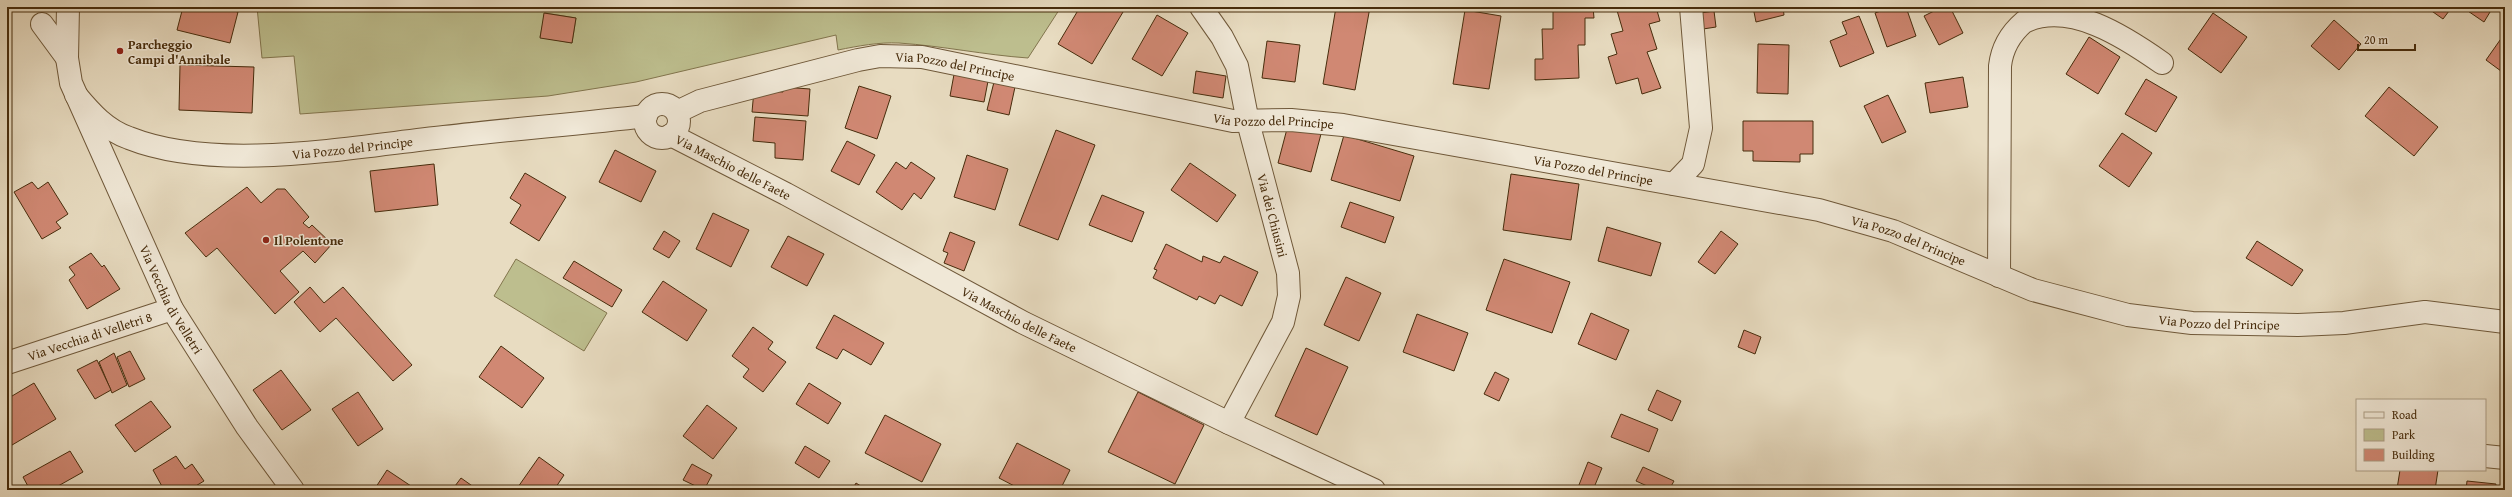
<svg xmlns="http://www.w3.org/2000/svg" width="2512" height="497" viewBox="0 0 2512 497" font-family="'Gentium Book Plus',serif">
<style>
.green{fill:#bdbe8e;stroke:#82754d;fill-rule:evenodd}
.building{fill:#d08873;stroke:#472c0c}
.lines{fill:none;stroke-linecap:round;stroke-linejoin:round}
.minor-casing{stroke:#6f5839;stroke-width:24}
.minor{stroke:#f0e8d7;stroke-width:22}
.poi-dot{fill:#8f2418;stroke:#f0e8d7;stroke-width:1.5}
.labels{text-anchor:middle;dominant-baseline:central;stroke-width:3;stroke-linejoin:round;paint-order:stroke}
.poi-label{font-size:13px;font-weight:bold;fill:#472c0c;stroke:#f0e8d7;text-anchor:start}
.street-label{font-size:13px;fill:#472c0c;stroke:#f0e8d7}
</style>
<rect width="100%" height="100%" fill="#e8dcc1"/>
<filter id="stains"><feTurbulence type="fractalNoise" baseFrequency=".005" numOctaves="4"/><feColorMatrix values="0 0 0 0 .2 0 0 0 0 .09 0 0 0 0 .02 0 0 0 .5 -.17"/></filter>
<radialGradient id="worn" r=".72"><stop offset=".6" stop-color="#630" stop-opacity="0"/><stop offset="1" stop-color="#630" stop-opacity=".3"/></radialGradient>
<g class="green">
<path d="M257,7H1061L1028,58C985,55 943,46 899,43C879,42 858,46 838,50L836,35L636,82L548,96L300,114L294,56L262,58ZM545,13L576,18L572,43L540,37Z"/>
<polygon points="516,259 607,313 584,351 494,296"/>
</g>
<g class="building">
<polygon points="183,7 217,7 238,12 230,43 177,30"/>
<polygon points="1080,7 1126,7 1092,64 1058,44"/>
<polygon points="1336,7 1370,7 1355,90 1323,84"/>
<polygon points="1553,7 1593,7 1594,18 1585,18 1585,45 1578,45 1579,78 1535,80 1535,59 1543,59 1542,29 1553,29"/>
<polygon points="1616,7 1656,7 1660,21 1649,24 1657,49 1647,52 1661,88 1642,94 1638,78 1616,84 1608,57 1617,54 1611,34 1623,31"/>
<polygon points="1753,7 1783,7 1784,15 1756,22"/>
<polygon points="1892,7 1906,7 1916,36 1887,47 1875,13"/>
<polygon points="1942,7 1950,7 1963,33 1939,45 1924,16"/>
<polygon points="2426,7 2452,7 2443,19"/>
<polygon points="2462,7 2493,7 2484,22"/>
<polygon points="1465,10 1501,16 1489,89 1453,84"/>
<polygon points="1714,11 1716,27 1703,29 1700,13"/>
<polygon points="544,13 576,18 572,43 540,38"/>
<polygon points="2213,13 2247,37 2221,73 2188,49"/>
<polygon points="1157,15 1188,33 1162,76 1132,59"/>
<polygon points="1859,16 1874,53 1840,67 1830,41 1847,34 1842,22"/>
<polygon points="2334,20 2361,44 2339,70 2311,46"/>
<polygon points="2505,33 2505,74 2486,60"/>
<polygon points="2089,37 2120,57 2098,94 2066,74"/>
<polygon points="1267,41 1300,45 1295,82 1262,78"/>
<polygon points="1758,44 1789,45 1788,94 1757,93"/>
<polygon points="180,65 254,67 252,113 179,110"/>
<polygon points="955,69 989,76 984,102 950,96"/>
<polygon points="1196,71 1226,76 1223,98 1193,93"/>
<polygon points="1963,77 1968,107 1930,113 1925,83"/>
<polygon points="2146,79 2177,97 2156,132 2125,114"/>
<polygon points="994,82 1015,87 1009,115 987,110"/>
<polygon points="859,86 891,96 877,139 845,128"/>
<polygon points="783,87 810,89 808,116 752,112 754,90 783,92"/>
<polygon points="2389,87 2438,127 2414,156 2365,116"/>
<polygon points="1888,95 1906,132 1882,143 1864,106"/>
<polygon points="755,117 806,121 803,160 775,158 775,143 753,141"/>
<polygon points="1743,121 1813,121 1813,154 1800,154 1800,162 1753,161 1753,151 1743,151"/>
<polygon points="1288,125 1321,134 1311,172 1278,163"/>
<polygon points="1056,130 1095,145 1058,240 1019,225"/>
<polygon points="2122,133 2152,153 2129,187 2099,166"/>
<polygon points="1344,135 1414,156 1400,201 1331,180"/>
<polygon points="847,141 875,155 859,185 831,171"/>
<polygon points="615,150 656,171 641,202 599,182"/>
<polygon points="967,155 1008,169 995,210 954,197"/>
<polygon points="896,162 906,169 911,162 935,178 921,199 914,193 902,210 876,192"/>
<polygon points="1190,163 1236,195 1217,222 1171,190"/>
<polygon points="434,164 438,205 375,212 370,171"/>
<polygon points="525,173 566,197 539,241 510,223 521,205 510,198"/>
<polygon points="1511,174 1579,184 1571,240 1503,230"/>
<polygon points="32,182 38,189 48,182 68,214 56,222 61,228 42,239 14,192"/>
<polygon points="247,187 261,203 277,189 285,189 309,217 303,223 309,228 312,225 332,244 315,263 303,251 280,271 299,292 275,314 217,248 206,257 185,233"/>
<polygon points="1102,195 1144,212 1132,242 1089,225"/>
<polygon points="1350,202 1394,217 1385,243 1341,227"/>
<polygon points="713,213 749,230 731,267 696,249"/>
<polygon points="1607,227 1661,243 1651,276 1598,261"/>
<polygon points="664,231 680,241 669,258 653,249"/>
<polygon points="1721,231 1738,244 1715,274 1698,262"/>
<polygon points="950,232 975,242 964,271 944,263 948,253 943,251"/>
<polygon points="788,236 824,254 807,286 771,267"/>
<polygon points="2257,241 2303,270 2292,286 2246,258"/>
<polygon points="1166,244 1202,262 1203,256 1220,263 1224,256 1258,272 1242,306 1220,295 1215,304 1199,296 1197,300 1153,278 1157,270 1154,269"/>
<polygon points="91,253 102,267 104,265 120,289 87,309 69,280 75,275 69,267"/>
<polygon points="1504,259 1570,282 1552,333 1486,310"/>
<polygon points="574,261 622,290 612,307 563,278"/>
<polygon points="1346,277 1381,293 1359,341 1324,325"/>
<polygon points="663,281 707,310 687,341 642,312"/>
<polygon points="310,287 324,303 343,287 412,365 393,381 336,318 320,332 294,302"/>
<polygon points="1591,313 1629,330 1616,360 1578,344"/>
<polygon points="1417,314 1468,333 1454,371 1403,352"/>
<polygon points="834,315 884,343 871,365 843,349 837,359 816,348"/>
<polygon points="753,327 773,342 768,349 786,362 763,392 743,377 749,369 732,356"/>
<polygon points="1744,330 1761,337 1755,354 1738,347"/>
<polygon points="501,346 544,378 522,408 479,377"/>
<polygon points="1306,348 1348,367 1317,435 1275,416"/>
<polygon points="130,351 145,379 129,387 117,357"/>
<polygon points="114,353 127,385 112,393 99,362"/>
<polygon points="97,360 111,390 95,399 77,370"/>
<polygon points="281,370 311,410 282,430 253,390"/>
<polygon points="1495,372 1509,379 1499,401 1484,394"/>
<polygon points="34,383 56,419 7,448 7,399"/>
<polygon points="809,383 841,403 828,424 796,404"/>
<polygon points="1657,390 1681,401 1672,421 1648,410"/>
<polygon points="358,392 383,429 358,446 332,409"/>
<polygon points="1138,392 1204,425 1175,484 1108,452"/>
<polygon points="151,401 171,427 135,452 115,425"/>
<polygon points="707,405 737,428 713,459 683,436"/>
<polygon points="1621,414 1658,429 1649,452 1611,437"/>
<polygon points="885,415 941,444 922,482 865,453"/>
<polygon points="1017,443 1070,470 1060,490 1022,490 999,478"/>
<polygon points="805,446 830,461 819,478 795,463"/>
<polygon points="70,451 83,472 51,490 30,490 23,477"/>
<polygon points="176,456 185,469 192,464 204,481 189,490 164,490 153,470"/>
<polygon points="539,457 564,475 554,490 523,490 518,487"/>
<polygon points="1588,462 1602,468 1593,490 1577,490"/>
<polygon points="692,464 712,475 704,490 683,480"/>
<polygon points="1643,467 1674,481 1669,490 1656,490 1636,481"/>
<polygon points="387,470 417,490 374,490"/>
<polygon points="2400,470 2438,470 2435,490 2397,489"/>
<polygon points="461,478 478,490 452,490"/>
<polygon points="2467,481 2496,484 2495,490 2466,490"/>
<polygon points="856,483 867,490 852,490"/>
</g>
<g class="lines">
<g class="minor-casing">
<g id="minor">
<path id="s1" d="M68,7L67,58L71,83L172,309L247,427L293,490"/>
<path id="s2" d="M1201,7L1222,37L1237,66L1248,122L1288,273L1289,296L1283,322L1229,423"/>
<polyline points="42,24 67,58"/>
<path id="s3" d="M76,95C91,113 106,130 129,138C217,173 351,147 444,137C511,129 579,124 646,116"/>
<circle cx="662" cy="121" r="17"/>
<path id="s4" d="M677,112L700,101L858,60L880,56L922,57L1233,121L1291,120L1343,125L1819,210L1893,231L2033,290L2128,315L2192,323L2298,325L2344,323L2425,312L2505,322"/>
<path id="s5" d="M671,135L786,194L1024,323L1229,423L1374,490"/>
<polyline points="1674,184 1693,164 1701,128 1691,7"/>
<path d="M1999,276L2000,66C2002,48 2010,34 2024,22C2069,0 2125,37 2162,63"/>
<path id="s6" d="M7,363L172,309"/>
<polyline points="2485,456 2505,458"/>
</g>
</g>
<use href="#minor" class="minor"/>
</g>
<g class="poi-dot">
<circle cx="120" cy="51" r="4"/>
<circle cx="266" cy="240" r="4"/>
</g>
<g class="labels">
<g class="poi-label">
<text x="128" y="44">Parcheggio<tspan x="128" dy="15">Campi d'Annibale</tspan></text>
<text x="274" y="240">Il Polentone</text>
</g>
<g class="street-label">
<text stroke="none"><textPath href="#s4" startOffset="287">Via Pozzo del Principe</textPath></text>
<text stroke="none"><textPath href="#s4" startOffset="611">Via Pozzo del Principe</textPath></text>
<text stroke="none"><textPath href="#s3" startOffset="295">Via Pozzo del Principe</textPath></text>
<text stroke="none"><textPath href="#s5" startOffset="70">Via Maschio delle Faete</textPath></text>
<text stroke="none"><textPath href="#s4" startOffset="935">Via Pozzo del Principe</textPath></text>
<text stroke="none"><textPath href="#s2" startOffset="223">Via dei Chiusini</textPath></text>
<text stroke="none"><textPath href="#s4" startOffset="1259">Via Pozzo del Principe</textPath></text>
<text stroke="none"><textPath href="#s1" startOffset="315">Via Vecchia di Velletri</textPath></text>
<text stroke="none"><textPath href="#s5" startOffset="394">Via Maschio delle Faete</textPath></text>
<text stroke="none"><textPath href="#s4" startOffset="1583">Via Pozzo del Principe</textPath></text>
<text stroke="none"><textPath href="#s6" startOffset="87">Via Vecchia di Velletri 8</textPath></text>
</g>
</g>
<rect width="2512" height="497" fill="none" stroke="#e8dcc1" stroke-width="24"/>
<rect x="8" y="8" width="2496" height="481" fill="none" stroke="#472c0c" stroke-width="2"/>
<rect x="12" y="12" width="2488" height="473" fill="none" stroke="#472c0c"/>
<rect x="2356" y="399" width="130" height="72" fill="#f0e8d7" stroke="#ac9d86"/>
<rect x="2364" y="412" width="20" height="6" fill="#f0e8d7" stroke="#ac9d86"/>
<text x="2392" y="419" font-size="12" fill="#472c0c">Road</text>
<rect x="2364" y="429" width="20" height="12" fill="#bdbe8e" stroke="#ac9d86"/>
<text x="2392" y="439" font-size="12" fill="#472c0c">Park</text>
<rect x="2364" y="449" width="20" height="12" fill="#d08873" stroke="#ac9d86"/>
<text x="2392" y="459" font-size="12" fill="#472c0c">Building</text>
<path d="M2358 44v6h57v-6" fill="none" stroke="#472c0c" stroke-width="2"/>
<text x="2364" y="44" font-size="12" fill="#472c0c" stroke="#f0e8d7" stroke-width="3" paint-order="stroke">20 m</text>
<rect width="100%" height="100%" filter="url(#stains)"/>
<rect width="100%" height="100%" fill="url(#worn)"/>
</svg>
